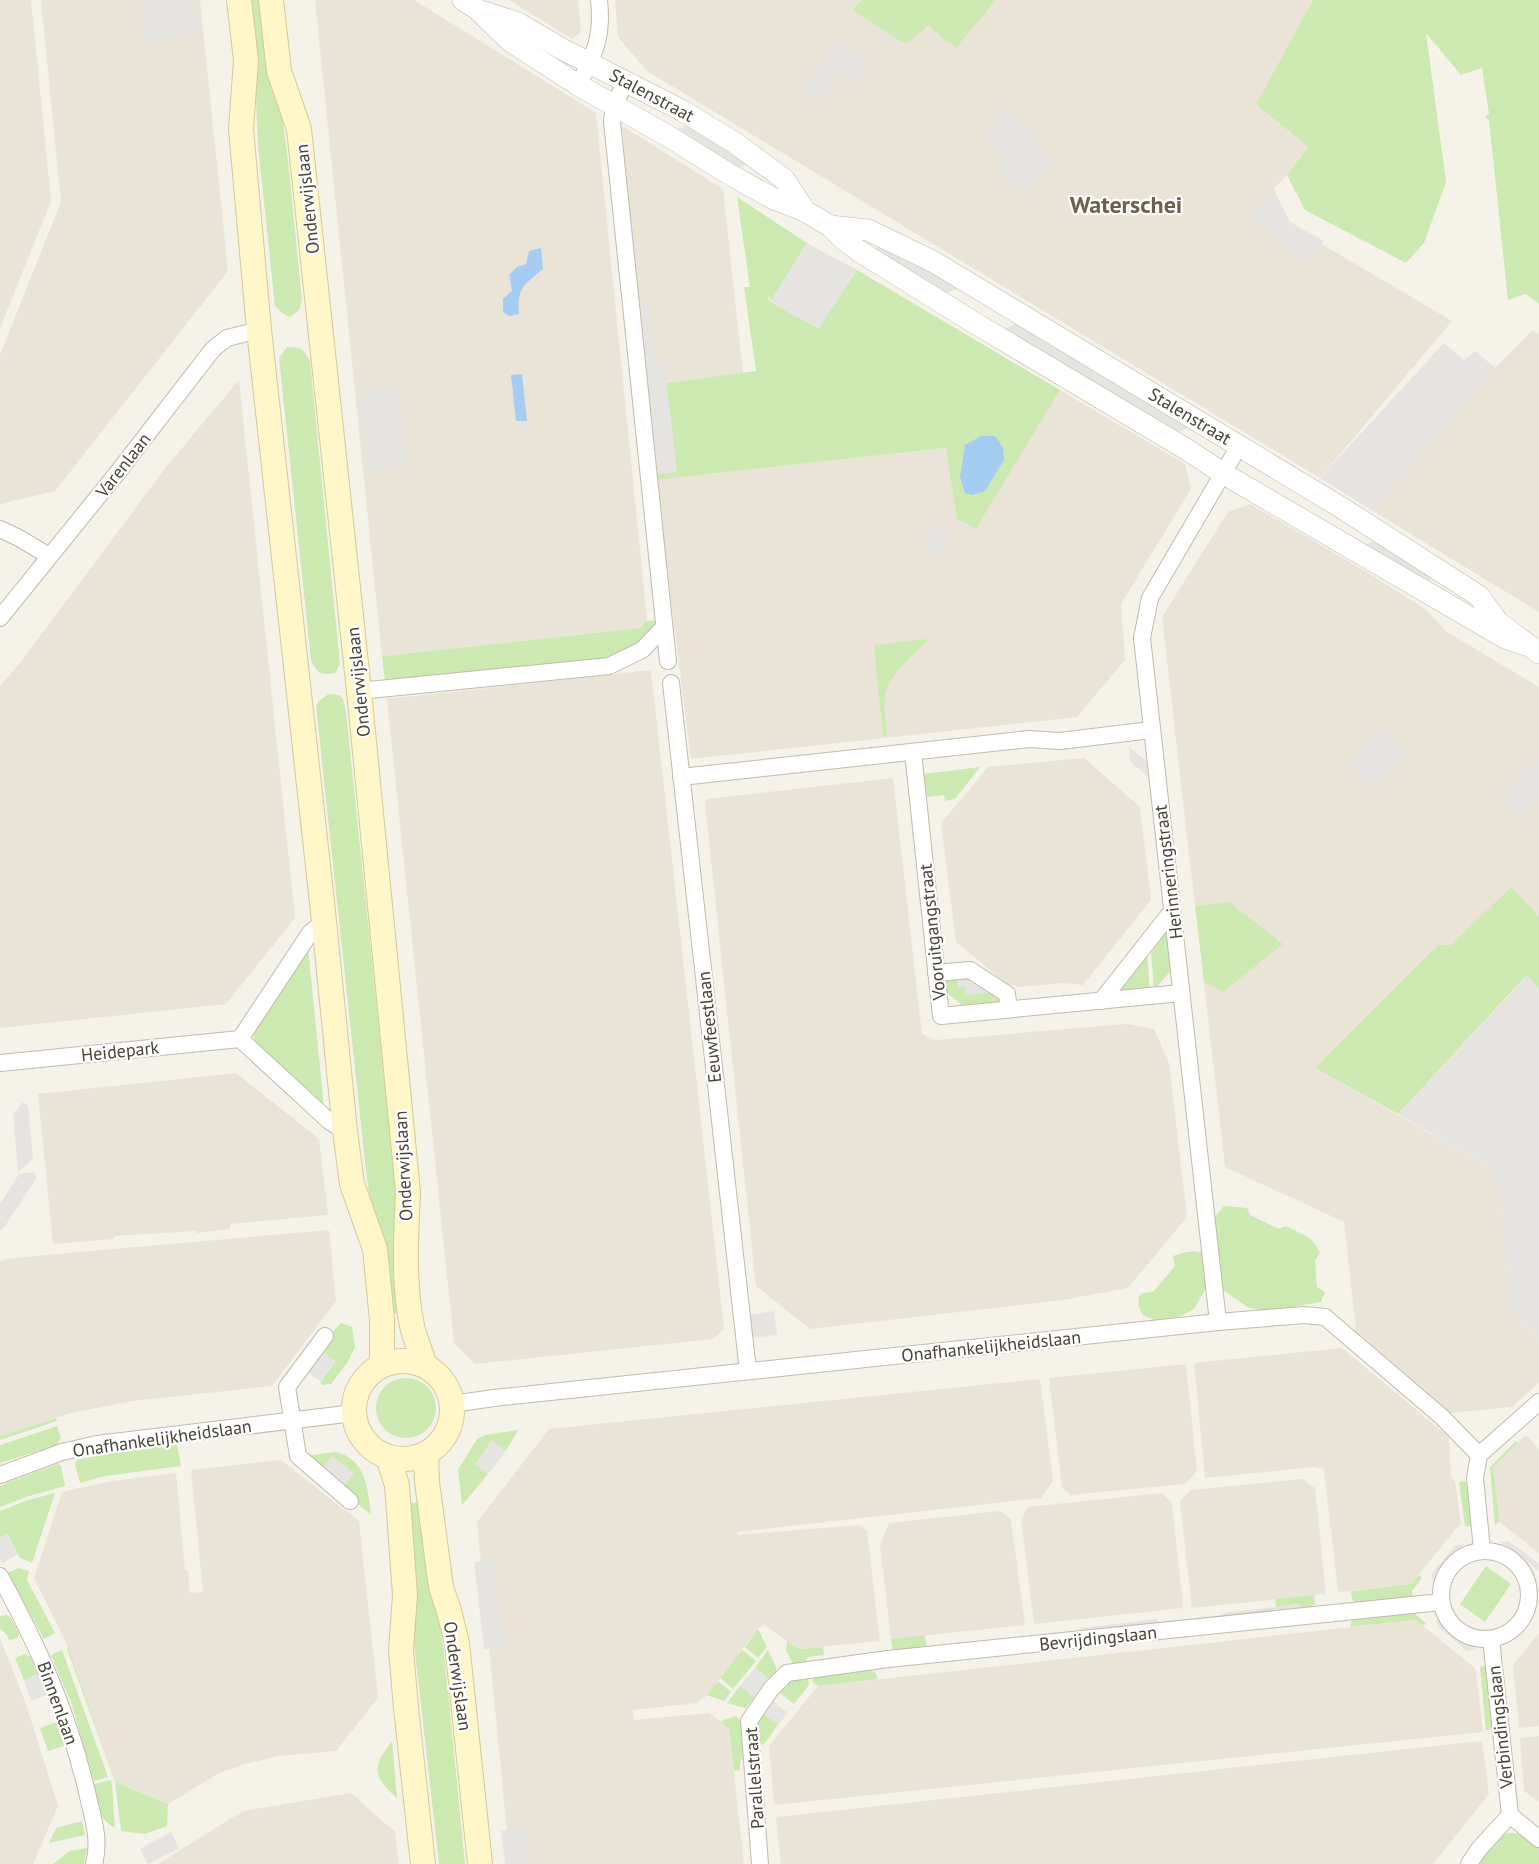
<svg xmlns="http://www.w3.org/2000/svg" width="1539" height="1864" viewBox="0 0 1539 1864" font-family="'PT Sans',sans-serif">
<style>
.residential{fill:#e9e4d7}
.green{fill:#cce9b2}
.parking{fill:#e6e4e1}
.water{fill:#a5ccf1}
.lines{fill:none;stroke-linecap:round;stroke-linejoin:round}
.minor-casing{stroke:#c0bbab;stroke-width:18}
.tertiary-casing{stroke:#c0bbab;stroke-width:22}
.secondary-casing{stroke:#d5c999;stroke-width:26}
.minor{stroke:#fff;stroke-width:16}
.tertiary{stroke:#fff;stroke-width:21}
.secondary{stroke:#fff6c9;stroke-width:24}
.labels{text-anchor:middle;dominant-baseline:central;stroke-width:4.5;stroke-linejoin:round;paint-order:stroke}
.street-label{font-size:18px;fill:#484337;stroke:#fff}
.district-label{font-size:24px;font-weight:bold;fill:#6b624e;stroke:#fff}
</style>
<rect width="100%" height="100%" fill="#f5f2e9"/>
<g class="residential">
<polygon points="0,0 31,0 51,201 0,328"/>
<polygon points="41,0 200,0 228,271 55,491 0,504 0,355 61,202"/>
<polygon points="315,0 414,0 596,113 647,619 641,628 382,656"/>
<polygon points="509,0 578,0 581,32 572,39"/>
<polygon points="615,0 862,0 854,10 928,26 956,48 996,0 1313,0 1256,104 1308,147 1287,175 1274,188 1283,221 1452,321 1320,478 647,71 618,37"/>
<polygon points="622,126 723,189 743,374 646,386"/>
<polygon points="1533,330 1539,334 1539,612 1373,511 1495,368"/>
<polygon points="239,380 295,918 226,1004 0,1028 0,686 20,663 166,467"/>
<polygon points="1060,390 1185,464 1191,489 1121,604 1125,660 1077,717 691,759 656,480 947,448 957,519 976,529"/>
<polygon points="1250,504 1367,572 1425,609 1447,632 1539,687 1539,916 1511,887 1451,946 1315,1068 1497,1171 1512,1309 1539,1341 1539,1383 1512,1407 1450,1413 1356,1331 1344,1222 1225,1167 1204,982 1223,992 1229,903 1195,906 1162,617 1228,512"/>
<polygon points="651,670 724,1329 713,1339 475,1364 454,1343 387,699"/>
<polygon points="1084,758 1140,807 1151,900 1083,985 1063,983 1019,987 1007,984 956,942 941,823 988,767"/>
<polygon points="893,778 922,1034 936,1040 1127,1024 1154,1029 1169,1063 1187,1217 1128,1288 1063,1300 810,1329 756,1286 705,803 707,799"/>
<polygon points="236,1073 319,1139 328,1215 230,1224 230,1229 197,1233 195,1231 114,1236 114,1239 53,1244 38,1094"/>
<polygon points="329,1230 336,1301 272,1386 133,1401 71,1413 0,1436 0,1262 5,1259 57,1254"/>
<polygon points="1342,1348 1449,1437 1451,1477 1455,1482 1461,1523 1411,1584 1338,1592 1324,1469 1314,1467 1205,1478 1194,1363"/>
<polygon points="1186,1364 1197,1471 1185,1484 1070,1495 1062,1487 1049,1378"/>
<polygon points="1040,1379 1053,1481 1041,1498 737,1532 738,1535 859,1525 867,1531 880,1641 799,1649 764,1625 758,1629 707,1695 697,1703 633,1710 634,1720 709,1713 729,1729 744,1864 510,1864 477,1522 549,1429"/>
<polygon points="1526,1435 1539,1449 1539,1553 1497,1520 1493,1467"/>
<polygon points="281,1460 359,1521 378,1698 336,1751 278,1756 245,1764 219,1773 168,1804 115,1782 68,1647 34,1578 62,1492 112,1481 176,1473 185,1570 188,1570 190,1593 203,1592 191,1470"/>
<polygon points="1302,1479 1315,1488 1326,1594 1192,1608 1180,1501 1191,1490"/>
<polygon points="1162,1493 1172,1503 1183,1608 1034,1624 1021,1519 1028,1507"/>
<polygon points="1000,1511 1011,1519 1025,1625 891,1639 880,1545 889,1523"/>
<polygon points="1416,1620 1476,1669 1483,1732 774,1805 769,1746 818,1686"/>
<polygon points="1539,1633 1539,1726 1519,1728 1513,1665"/>
<polygon points="0,1638 26,1704 58,1806 33,1864 0,1864"/>
<polygon points="1539,1736 1539,1802 1524,1791 1520,1738"/>
<polygon points="1482,1741 1489,1794 1433,1864 781,1864 776,1817"/>
<polygon points="351,1793 395,1832 399,1864 158,1864 243,1811"/>
</g>
<g class="green">
<polygon points="248,0 266,0 287,151 302,300 299,310 290,317 282,313 275,306 258,146 254,49"/>
<polygon points="862,0 996,0 956,48 928,26 905,44 853,10"/>
<polygon points="1313,0 1539,0 1539,304 1526,294 1508,300 1489,120 1485,117 1489,114 1482,68 1461,75 1426,33 1446,182 1424,243 1406,263 1305,210 1287,175 1308,147 1256,104"/>
<polygon points="737,197 807,243 771,301 768,295 769,301 818,328 857,270 1060,390 976,529 957,519 946,448 656,480 646,386 756,371 744,287 750,287"/>
<path d="M287,347C300,347 304,349 310,361L340,664L335,673C321,676 316,672 311,660L279,358Z"/>
<polygon points="659,620 647,641 614,659 385,681 382,656 641,628 645,621"/>
<path d="M929,639C916,652 897,667 889,684C881,699 886,720 887,735L883,736L874,645Z"/>
<polygon points="329,694 339,695 343,699 346,712 397,1202 404,1313 388,1314 381,1248 369,1193 365,1162 316,706 321,699"/>
<polygon points="980,767 955,799 945,801 944,795 927,797 924,774"/>
<polygon points="1511,887 1539,916 1539,988 1526,976 1398,1114 1315,1068 1438,945 1451,945"/>
<polygon points="1229,902 1283,944 1223,992 1204,982 1195,906"/>
<polygon points="1169,925 1174,967 1154,990 1151,953 1161,940 1161,934"/>
<polygon points="308,948 324,1108 255,1046 253,1028"/>
<polygon points="1147,952 1150,992 1111,996"/>
<polygon points="957,977 965,986 996,992 1002,1002 967,1010 942,988 942,980"/>
<path d="M1224,1206L1247,1208L1250,1215L1279,1229L1286,1226C1300,1233 1314,1237 1320,1253L1315,1261L1317,1287L1325,1292L1321,1302L1267,1311L1249,1308L1223,1290L1214,1218Z"/>
<polygon points="1195,1251 1203,1253 1207,1287 1194,1309 1181,1316 1156,1321 1143,1315 1138,1305 1139,1296 1143,1293 1153,1292 1175,1266 1173,1256 1182,1253"/>
<polygon points="341,1323 352,1327 355,1347 347,1363 331,1384 322,1385 320,1382 335,1362 323,1352 329,1335"/>
<circle cx="406" cy="1408" r="30"/>
<polygon points="56,1418 57,1421 0,1440 0,1436"/>
<polygon points="57,1426 61,1438 57,1445 0,1463 0,1445"/>
<polygon points="518,1430 506,1451 492,1441 475,1464 488,1474 462,1505 458,1470 477,1439 485,1435"/>
<polygon points="1516,1441 1518,1443 1493,1467 1499,1521 1495,1526 1490,1467"/>
<polygon points="171,1443 177,1445 181,1466 105,1476 80,1483 75,1464 77,1460 117,1451"/>
<path d="M335,1452C366,1458 368,1489 371,1515L353,1500L356,1496L344,1486L353,1473L332,1457L323,1468L306,1456Z"/>
<polygon points="58,1464 61,1466 65,1486 26,1497 0,1507 0,1487 6,1483"/>
<polygon points="1465,1481 1470,1487 1473,1526 1465,1527 1459,1482"/>
<polygon points="55,1493 32,1563 20,1558 7,1534 0,1538 0,1511 28,1500"/>
<polygon points="425,1502 435,1596 444,1651 465,1864 439,1864 414,1643 414,1580 407,1503"/>
<polygon points="1486,1566 1511,1584 1485,1622 1460,1604"/>
<polygon points="18,1568 29,1571 27,1580 55,1633 44,1639 8,1573"/>
<polygon points="1419,1575 1422,1578 1412,1591 1413,1598 1355,1604 1352,1599 1351,1591 1411,1584"/>
<polygon points="1314,1595 1315,1604 1306,1610 1299,1604 1276,1607 1275,1599"/>
<polygon points="1415,1611 1416,1615 1426,1623 1423,1626 1416,1620 1350,1627 1352,1620 1356,1617"/>
<polygon points="7,1615 11,1618 19,1634 17,1638 9,1640 7,1635 0,1629 0,1616"/>
<polygon points="758,1629 767,1647 758,1658 745,1647"/>
<polygon points="925,1635 927,1648 893,1652 891,1639"/>
<polygon points="787,1641 799,1649 823,1647 824,1655 808,1657 803,1664 793,1664 786,1650"/>
<polygon points="68,1647 115,1782 168,1804 167,1826 145,1834 121,1831 115,1782 67,1649"/>
<polygon points="62,1650 108,1777 94,1781 72,1705 51,1655"/>
<polygon points="742,1650 756,1661 733,1689 720,1678"/>
<polygon points="768,1650 776,1667 776,1672 769,1679 755,1668"/>
<polygon points="25,1654 31,1657 38,1674 24,1680 15,1658"/>
<polygon points="1488,1665 1492,1728 1486,1731 1480,1667"/>
<polygon points="870,1670 875,1672 878,1679 818,1686 813,1682 812,1676"/>
<polygon points="808,1676 809,1685 794,1704 780,1693 790,1681"/>
<polygon points="718,1681 731,1692 724,1701 707,1695"/>
<polygon points="740,1686 755,1698 745,1708 727,1703"/>
<polygon points="763,1713 778,1725 764,1744 757,1745 756,1729"/>
<polygon points="736,1716 742,1723 745,1756 740,1762 740,1770 734,1771 729,1729 716,1718 721,1721"/>
<polygon points="57,1722 64,1746 48,1751 40,1728"/>
<path d="M392,1741L397,1798C372,1776 372,1767 392,1741Z"/>
<path d="M111,1780L112,1785L115,1828C97,1819 98,1802 94,1784Z"/>
<polygon points="82,1821 85,1835 49,1843 56,1828"/>
<polygon points="1509,1833 1524,1834 1539,1844 1539,1864 1475,1864 1497,1837"/>
<polygon points="87,1848 84,1864 53,1864 70,1851"/>
</g>
<g class="parking">
<polygon points="141,0 194,0 198,34 144,39"/>
<polygon points="836,41 871,62 859,84 838,72 822,102 804,93"/>
<polygon points="1005,108 1036,139 1033,144 1053,161 1025,193 997,174 1008,157 984,138"/>
<polygon points="691,125 754,161 738,169 674,130"/>
<polygon points="1275,191 1290,222 1324,241 1305,263 1251,217"/>
<polygon points="807,243 857,270 819,328 794,316 771,301"/>
<polygon points="889,243 965,287 941,294 869,251"/>
<polygon points="649,303 655,361 664,360 677,472 654,475 634,305"/>
<polygon points="1023,320 1192,426 1171,435 1003,330"/>
<polygon points="1444,343 1464,360 1475,351 1495,368 1373,511 1320,478"/>
<polygon points="398,387 407,466 369,470 360,392"/>
<polygon points="945,526 948,553 929,555 926,528"/>
<polygon points="1379,540 1440,576 1420,583 1360,546"/>
<polygon points="1378,728 1406,751 1377,788 1348,766"/>
<polygon points="1129,747 1150,764 1152,781 1131,762"/>
<polygon points="1537,758 1539,760 1539,800 1521,817 1501,797"/>
<polygon points="973,976 996,992 965,995 965,987 958,987 957,977"/>
<polygon points="1527,976 1539,988 1539,1341 1512,1309 1497,1171 1398,1114"/>
<polygon points="23,1102 28,1106 33,1159 18,1172 13,1115"/>
<polygon points="35,1172 36,1179 3,1229 0,1230 0,1204 19,1174"/>
<polygon points="774,1311 777,1335 752,1338 749,1315"/>
<polygon points="323,1352 335,1361 320,1381 307,1372"/>
<polygon points="493,1441 506,1451 488,1474 475,1464"/>
<polygon points="332,1456 354,1473 344,1486 323,1468"/>
<polygon points="7,1534 18,1554 3,1563 0,1559 0,1538"/>
<polygon points="1508,1541 1539,1563 1539,1571 1500,1542"/>
<polygon points="1464,1544 1433,1582 1431,1574 1455,1546"/>
<polygon points="493,1560 503,1647 484,1649 474,1562"/>
<polygon points="1299,1604 1306,1610 1218,1619 1224,1613"/>
<polygon points="1156,1619 1163,1625 1076,1634 1081,1628"/>
<polygon points="1437,1619 1476,1649 1467,1651 1438,1627"/>
<polygon points="755,1668 769,1679 755,1698 740,1686"/>
<polygon points="38,1674 47,1695 31,1701 24,1680"/>
<polygon points="773,1701 788,1713 778,1725 763,1713"/>
<polygon points="526,1829 530,1864 505,1864 501,1831"/>
<polygon points="171,1832 179,1848 148,1864 140,1849"/>
</g>
<g class="water">
<path d="M541,248L543,269C524,285 517,287 519,314L509,316L503,312V299L512,291L509,275L517,267L526,264L529,251Z"/>
<polygon points="522,374 527,421 516,421 511,375"/>
<polygon points="981,436 995,436 1003,448 1004,460 985,491 973,495 965,493 960,477 965,445"/>
</g>
<g class="lines">
<g class="minor-casing">
<g id="minor">
<polyline points="626,81 614,106 612,122 668,661"/>
<path d="M578,85C595,55 603,35 599,0"/>
<polyline points="0,529 19,538 49,556"/>
<polyline points="0,618 118,472 213,349 227,338 259,330"/>
<polyline points="671,683 748,1371"/>
<polyline points="359,691 609,666 642,650 664,627"/>
<polyline points="913,752 941,1016 1181,993"/>
<polyline points="681,777 1029,739 1060,741 1151,730"/>
<polyline points="324,921 310,933 240,1039 329,1121 345,1131"/>
<polyline points="936,973 970,970 1007,994 1009,1009"/>
<polyline points="1101,1001 1172,911"/>
<polyline points="0,1063 240,1039"/>
<polyline points="1218,1322 1142,638 1150,598 1239,446"/>
<polyline points="325,1336 287,1387 298,1456 350,1501"/>
<polyline points="452,1404 494,1398 1218,1322 1304,1315 1325,1317 1442,1417 1479,1455"/>
<polyline points="1479,1455 1475,1478 1482,1550"/>
<polyline points="1479,1455 1539,1402"/>
<polyline points="0,1475 62,1452 97,1444 354,1413"/>
<circle cx="1485" cy="1595" r="44"/>
<path d="M0,1576C39,1648 68,1712 87,1792C92,1816 101,1839 94,1864"/>
<polyline points="1491,1639 1510,1815"/>
<polyline points="760,1864 749,1721 771,1689 787,1673 888,1659 1441,1602"/>
<polyline points="1469,1864 1479,1849 1510,1815 1539,1839"/>
</g>
</g>
<g class="tertiary-casing">
<g id="tertiary">
<polyline points="463,0 477,9 510,41 578,85 668,136 729,174 774,199 805,211 830,226 844,240 859,251 973,322 1186,449 1224,474 1505,638 1526,645"/>
<polyline points="484,12 518,23 562,49 683,111 735,143 784,179 805,211"/>
<polyline points="830,226 868,230 934,262 1239,446 1337,505 1479,596 1498,622 1539,653"/>
</g>
</g>
<g class="secondary-casing">
<g id="secondary">
<polyline points="239,0 246,60 241,129 259,330 324,921 345,1131 352,1184 375,1249 382,1320 382,1365"/>
<path d="M271,0L279,71L299,129L359,691L408,1192C406,1237 403,1282 412,1326C415,1339 421,1353 425,1366"/>
<circle cx="403" cy="1410" r="49"/>
<polyline points="426,1455 427,1482 441,1587 449,1611 457,1643 480,1864"/>
<polyline points="388,1457 397,1485 405,1595 401,1650 406,1708 423,1864"/>
</g>
</g>
<use href="#minor" class="minor"/>
<use href="#tertiary" class="tertiary"/>
<use href="#secondary" class="secondary"/>
</g>
<g class="labels">
<g class="street-label">
<text transform="translate(652 95) rotate(28)">Stalenstraat</text>
<text transform="translate(307 199) rotate(-96)">Onderwijslaan</text>
<text transform="translate(1190 416) rotate(31)">Stalenstraat</text>
<text transform="translate(123 465) rotate(-52)">Varenlaan</text>
<text transform="translate(358 682) rotate(-96)">Onderwijslaan</text>
<text transform="translate(1168 872) rotate(-97)">Herinneringstraat</text>
<text transform="translate(932 932) rotate(-96)">Vooruitgangstraat</text>
<text transform="translate(709 1027) rotate(-96)">Eeuwfeestlaan</text>
<text transform="translate(120 1051) rotate(-6)">Heidepark</text>
<text transform="translate(403 1166) rotate(-93)">Onderwijslaan</text>
<text transform="translate(991 1346) rotate(-6)">Onafhankelijkheidslaan</text>
<text transform="translate(162 1438) rotate(-8)">Onafhankelijkheidslaan</text>
<text transform="translate(1098 1638) rotate(-6)">Bevrijdingslaan</text>
<text transform="translate(458 1676) rotate(82)">Onderwijslaan</text>
<text transform="translate(58 1703) rotate(70)">Binnenlaan</text>
<text transform="translate(1500 1727) rotate(-96)">Verbindingslaan</text>
<text transform="translate(754 1778) rotate(-94)">Parallelstraat</text>
</g>
<g class="district-label">
<text x="1126" y="204">Waterschei</text>
</g>
</g>
</svg>
